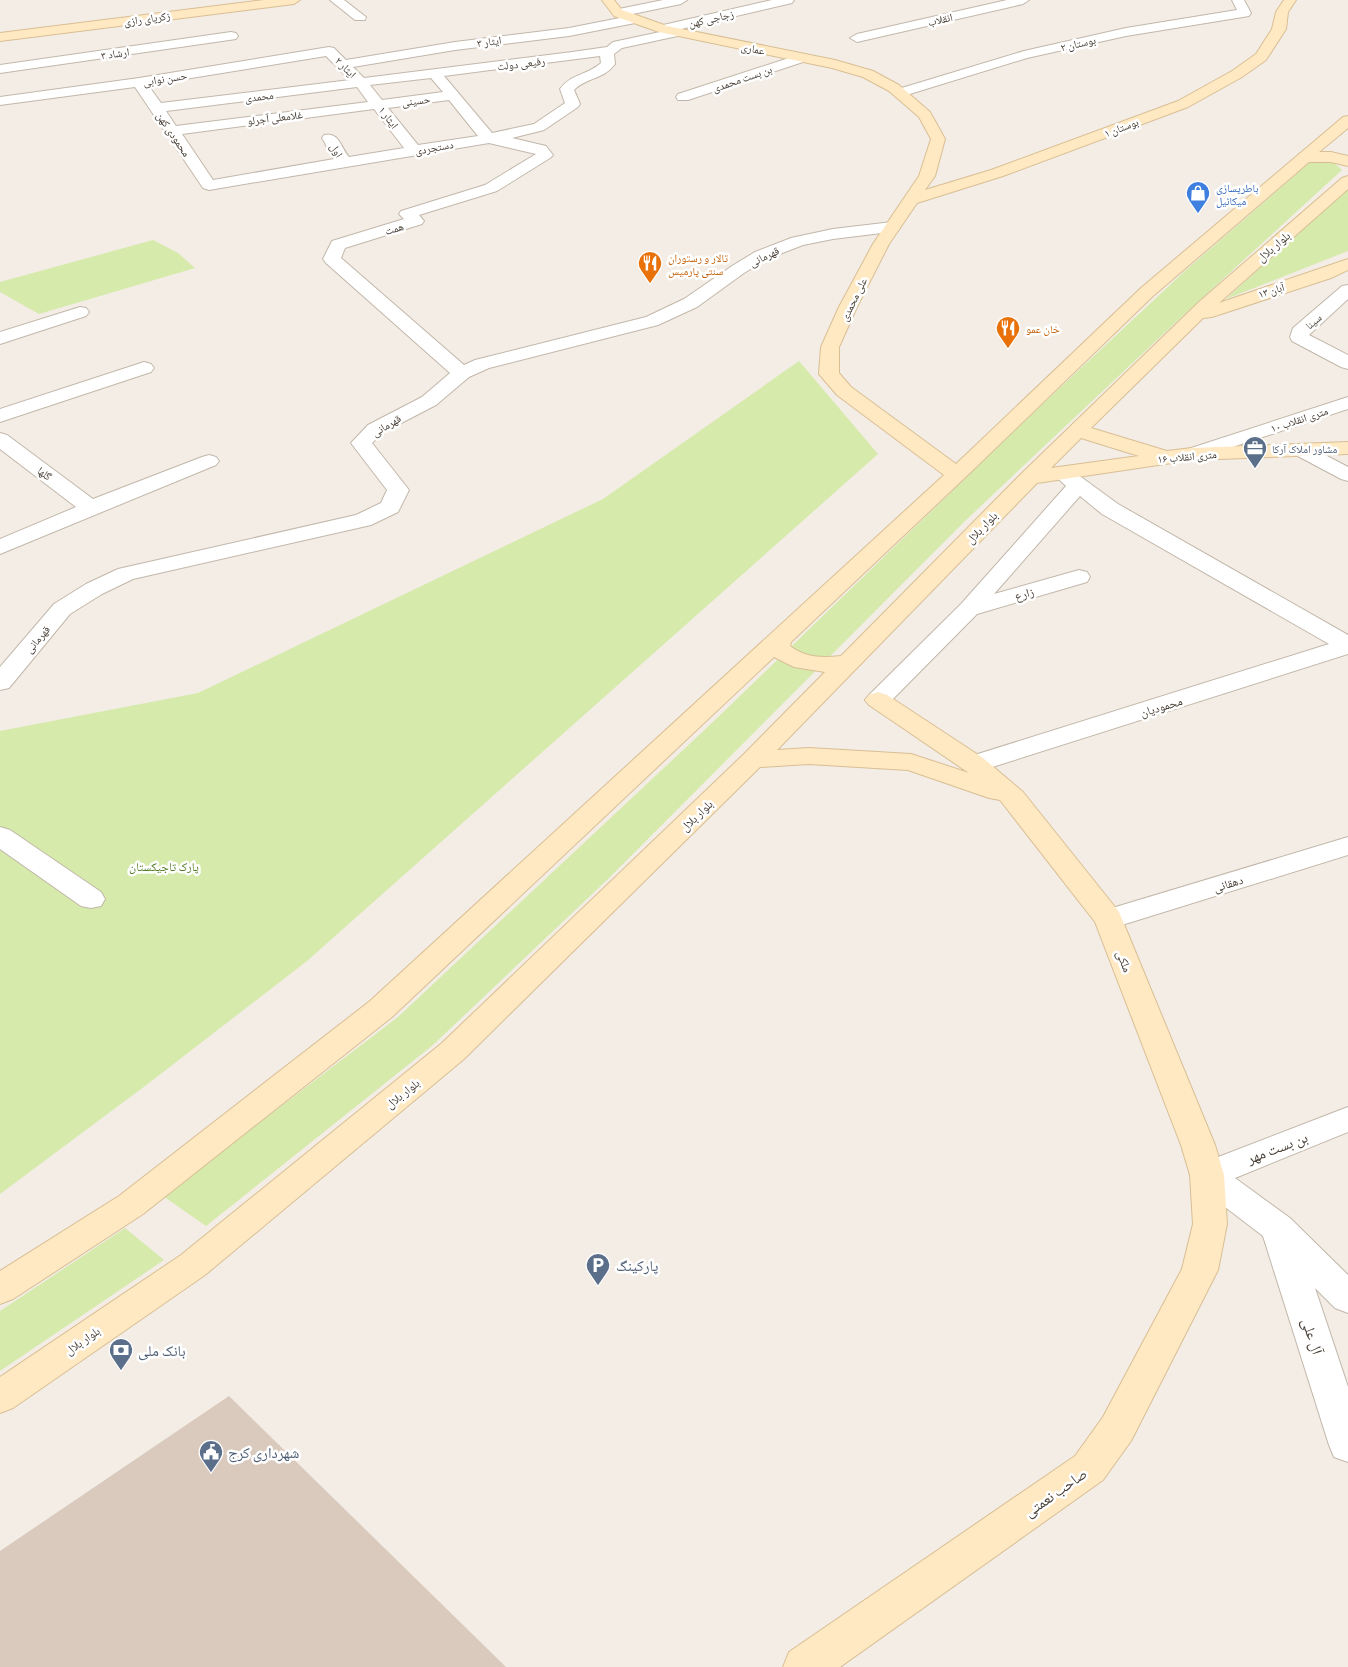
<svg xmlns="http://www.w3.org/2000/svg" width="1348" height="1667" viewBox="0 0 1348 1667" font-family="Barlow,'Noto Naskh Arabic',sans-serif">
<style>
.green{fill:#d6eaab}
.building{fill:#d9cabd}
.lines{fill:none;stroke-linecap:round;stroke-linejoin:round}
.street-casing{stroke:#c2b7aa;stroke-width:2}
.secondary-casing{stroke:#d9be94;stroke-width:2}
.street{fill:#fff;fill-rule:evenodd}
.secondary{fill:#ffe9c3;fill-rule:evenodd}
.labels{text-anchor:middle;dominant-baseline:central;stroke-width:5;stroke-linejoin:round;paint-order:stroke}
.far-street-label{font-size:11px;fill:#463d34;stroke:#fff}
.far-shop-label{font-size:11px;fill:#366cbe;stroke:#fff;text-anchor:start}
.far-food-label{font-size:11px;fill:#c56008;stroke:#fff;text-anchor:start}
.far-service-label{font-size:11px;fill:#4e5e75;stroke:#fff;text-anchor:start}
.street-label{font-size:12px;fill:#463d34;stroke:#fff}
.park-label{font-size:12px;fill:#507b24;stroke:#fff}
.near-street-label{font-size:15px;fill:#463d34;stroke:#fff}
.near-service-label{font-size:15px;fill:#4e5e75;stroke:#fff;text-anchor:start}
</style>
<rect width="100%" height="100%" fill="#f3ede5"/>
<g class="green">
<polygon points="1322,162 1334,163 1342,170 1175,323 966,520 608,879 433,1045 206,1226 163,1196 398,1017 713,722 1034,412 1186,270 1309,163"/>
<polygon points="1348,187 1348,251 1226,299"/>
<polygon points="153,240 178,253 195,268 39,314 0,292 0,282"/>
<polygon points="799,361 878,454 307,961 145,1086 0,1194 0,731 198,693 603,499"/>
<polygon points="125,1228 164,1260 0,1371 0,1311"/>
</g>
<polygon class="building" points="229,1396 506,1667 0,1667 0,1551"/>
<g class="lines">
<g class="street-casing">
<g id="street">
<polygon points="330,0 344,0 366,17 365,20 355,20"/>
<polygon points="663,0 687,0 681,4 618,17 612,13 614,10"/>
<path d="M772,0H794L792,3L681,29L684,32L682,35L622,48L614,54L615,64C603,80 587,77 574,90L580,104L578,107L544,130L512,138L546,146L553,155L550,158L497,191L419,215L424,221L422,224L345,248L341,258L464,365L475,360L646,317L684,299L732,266L755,252L791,238L833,229L892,222L898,223L900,227L898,231L833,239L803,245L767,259L744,273L697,307L658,325L489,368L469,377L436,405L382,433L372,443L409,490L398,512L371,525L133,579L102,594L70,614L9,688L0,690V667L54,604L86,584L118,569L356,515L381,503L387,490L351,443L368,425L422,397L450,373L326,263L323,259L332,241L404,219L399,214L401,211L485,185L536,154L489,143L209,190L203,188L135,87L0,105V97L139,78L329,47L334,48L346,60L455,42L569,28L635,15L641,19L635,23L569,36L455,50L353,67L364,78L572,52L607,47L613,42L660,32L657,29L659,26ZM326,56L350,80L161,103L148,85ZM600,56L601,63C586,76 572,73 560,89L565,103L534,124L492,133L444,76ZM431,78L443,92L382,100L370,85ZM357,87L368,102L176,126L166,111ZM449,100L478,136L418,145L388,108ZM374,109L404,148L349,157C341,148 339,131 324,135L322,138C327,145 328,152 334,159L213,180L182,134Z"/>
<polygon points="1007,0 1029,0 1023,4 857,42 850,38 857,34"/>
<polygon points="1232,0 1244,0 1251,13 1249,16 1126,36 1027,58 900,97 895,96 893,93 895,90 1024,51 1126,28 1237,10"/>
<polygon points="231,32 236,33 238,36 236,39 0,73 0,65"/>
<polygon points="801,54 806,55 808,58 806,61 688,100 678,100 676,97 678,94"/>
<polygon points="1348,285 1348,299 1309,335 1348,355 1348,369 1341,367 1292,341 1290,337 1293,328 1342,286"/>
<polygon points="80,307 86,308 89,312 86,316 0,344 0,332"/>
<polygon points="144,362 151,364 154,368 151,372 0,422 0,409"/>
<polygon points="1348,397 1348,409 1199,458 1192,460 1185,458 1182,454 1185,450"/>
<polygon points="0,433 7,435 93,499 202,457 209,455 216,457 219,461 216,465 0,554 0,539 76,507 0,449"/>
<polygon points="1301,444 1308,446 1348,467 1348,481 1341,479 1294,454 1291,450 1294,446"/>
<polygon points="1063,467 1070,469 1118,504 1348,635 1348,654 983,770 974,772 965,770 961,764 965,758 1329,644 1102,514 1080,496 994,594 1079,570 1087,572 1090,577 1087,582 977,614 887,705 878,708 869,705 865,700 869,695 961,604 1066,486 1052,473 1056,469"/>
<polygon points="0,827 10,830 101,892 105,899 101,906 91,908 81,906 0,849"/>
<polygon points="1348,837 1348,855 1109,929 1099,926 1094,919 1099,912"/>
<polygon points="1348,1107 1348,1132 1235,1178 1290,1218 1348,1275 1348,1313 1335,1308 1315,1288 1348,1387 1348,1462 1334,1457 1329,1445 1263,1236 1195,1184 1190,1175 1195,1166"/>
</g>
</g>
<g class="secondary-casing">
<g id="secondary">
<polygon points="264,0 300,0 294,4 0,41 0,33"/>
<path d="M602,0H614L622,10L667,26L835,60L873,71L899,85L930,112L945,139L935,176L925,190L991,170L1178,101L1232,71L1256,54L1272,29L1276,12L1284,0H1296L1288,12L1286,29L1266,60L1242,77L1188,107L1003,176L917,203L889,244L857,307L839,347V373L851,387L956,464L1141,288L1343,117L1348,116V128L1319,152H1331L1348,156V166L1331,162H1309L1153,296L974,469L791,642L790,646C806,658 822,658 841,656L1021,474L1199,302L1342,178L1348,176V189L1219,303L1348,259V270L1331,278L1212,317L1203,318L1091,428L1167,451L1192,448L1348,442V454L1192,460L1037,483L777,750L809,748L911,754L969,773L869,705L865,700L869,695L878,692L887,695L983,758L1023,792L1119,912L1215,1145L1224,1175L1227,1224L1218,1270L1131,1441L1103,1480L840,1667H783L789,1652L1075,1456L1103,1417L1182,1269L1193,1224L1190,1175L1181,1145L1095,922L1000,800L989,798L908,770L809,764L760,767L464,1059L205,1275L13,1408L0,1413V1377L181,1255L442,1043L744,754L825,672L794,667L774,657L392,1017L143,1214L13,1299L0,1304V1271L119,1196L370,1001L944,475L837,395L819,374L821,347L839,307L873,244L919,176L931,139L919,117L889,91L863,77L832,68L659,32L614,16ZM1081,438L1139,456L1051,468Z"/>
</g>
</g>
<use href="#street" class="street"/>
<use href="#secondary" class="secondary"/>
</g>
<defs>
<g id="shop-pin" transform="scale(1.25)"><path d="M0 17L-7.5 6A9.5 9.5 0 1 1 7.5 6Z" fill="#3f7fe0" stroke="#fff"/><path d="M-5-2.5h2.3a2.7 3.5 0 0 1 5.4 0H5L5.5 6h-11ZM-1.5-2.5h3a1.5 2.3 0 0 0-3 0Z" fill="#fff"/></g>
<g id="restaurant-pin" transform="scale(1.25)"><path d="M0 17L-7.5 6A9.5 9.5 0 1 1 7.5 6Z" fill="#e8710a" stroke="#fff"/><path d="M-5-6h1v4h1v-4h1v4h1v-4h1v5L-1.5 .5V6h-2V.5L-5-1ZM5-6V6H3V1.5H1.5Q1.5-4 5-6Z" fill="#fff"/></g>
<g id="office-pin" transform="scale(1.25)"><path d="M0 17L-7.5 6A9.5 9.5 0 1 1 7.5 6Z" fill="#5c6f8a" stroke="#fff"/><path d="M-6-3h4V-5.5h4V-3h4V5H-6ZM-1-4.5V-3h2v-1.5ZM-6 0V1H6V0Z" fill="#fff"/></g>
<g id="parking-pin" transform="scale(1.25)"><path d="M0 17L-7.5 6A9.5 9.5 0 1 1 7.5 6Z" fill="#5c6f8a" stroke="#fff"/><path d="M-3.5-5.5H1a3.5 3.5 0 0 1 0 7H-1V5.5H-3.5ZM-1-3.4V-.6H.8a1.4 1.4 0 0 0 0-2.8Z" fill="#fff"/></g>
<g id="bank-pin" transform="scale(1.25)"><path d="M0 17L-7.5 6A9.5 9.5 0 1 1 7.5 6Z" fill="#5c6f8a" stroke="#fff"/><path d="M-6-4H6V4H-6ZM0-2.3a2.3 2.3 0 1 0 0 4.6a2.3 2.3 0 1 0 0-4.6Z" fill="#fff"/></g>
<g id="civic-pin" transform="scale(1.25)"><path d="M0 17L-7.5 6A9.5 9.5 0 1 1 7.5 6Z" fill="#5c6f8a" stroke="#fff"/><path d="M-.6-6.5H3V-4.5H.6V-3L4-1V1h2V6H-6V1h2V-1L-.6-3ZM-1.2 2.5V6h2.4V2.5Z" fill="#fff"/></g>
</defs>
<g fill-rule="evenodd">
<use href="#shop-pin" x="1198" y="193"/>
<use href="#restaurant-pin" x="650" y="263"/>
<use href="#restaurant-pin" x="1008" y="328"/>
<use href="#office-pin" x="1255" y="448"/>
<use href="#parking-pin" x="598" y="1265"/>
<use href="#bank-pin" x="121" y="1350"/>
<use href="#civic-pin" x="211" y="1452"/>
</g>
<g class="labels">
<g class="far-street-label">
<text transform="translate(147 18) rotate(-8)">زکریای رازی</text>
<text transform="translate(711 18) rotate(-13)">زجاجی کهن</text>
<text transform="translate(940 19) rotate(-13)">انقلاب</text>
<text transform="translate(489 41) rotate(-8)">ایثار ۳</text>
<text transform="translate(1078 43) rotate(-13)">بوستان ۲</text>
<text transform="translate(753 48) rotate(11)">عماری</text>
<text transform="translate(115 53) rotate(-8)">ارشاد ۳</text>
<text transform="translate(521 63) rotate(-7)">رفیعی دولت</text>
<text transform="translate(346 67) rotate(45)">ایثار ۲</text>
<text transform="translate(165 78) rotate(-9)">حسن نوابی</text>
<text transform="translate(742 78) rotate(-19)">بن بست محمدی</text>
<text transform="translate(259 96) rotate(-7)">محمدی</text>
<text transform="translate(416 100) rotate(-7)">حسینی</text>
<text transform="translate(275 117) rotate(-7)">غلامعلی آجرلو</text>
<text transform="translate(389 117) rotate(53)">۱ ایثار</text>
<text transform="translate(1121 127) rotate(-21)">بوستان ۱</text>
<text transform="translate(174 134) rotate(56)">محمودی کهن</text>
<text transform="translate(434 147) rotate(-10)">دستجردی</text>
<text transform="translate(337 150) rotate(58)">اول</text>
<text transform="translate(394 228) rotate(-17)">همت</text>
<text transform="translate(764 256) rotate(-26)">قهرمانی</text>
<text transform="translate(1271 290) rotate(-17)">۱۳ آبان</text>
<text transform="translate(853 299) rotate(-64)">علی محمدی</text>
<text transform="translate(1313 321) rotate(-41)">سینا</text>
<text transform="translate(1299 419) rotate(-18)">۱۰ متری انقلاب</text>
<text transform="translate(386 425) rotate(-31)">قهرمانی</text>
<text transform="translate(1187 456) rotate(-5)">۱۶ متری انقلاب</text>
<text transform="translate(45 473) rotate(37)">گلها</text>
<text transform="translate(37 639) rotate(-50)">قهرمانی</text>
</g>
<g class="far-shop-label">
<text x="1216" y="187">باطریسازی<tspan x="1216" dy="13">میکائیل</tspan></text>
</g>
<g class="far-food-label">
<text x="668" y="257">تالار و رستوران<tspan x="668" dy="13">سنتی پارمیس</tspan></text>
<text x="1026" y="328">خان عمو</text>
</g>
<g class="far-service-label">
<text x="1272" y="448">مشاور املاک آرکا</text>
</g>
<g class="street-label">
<text transform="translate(1273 246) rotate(-41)">بلوار بلال</text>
<text transform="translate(981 527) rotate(-46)">بلوار بلال</text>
<text transform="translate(1024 593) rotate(-16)">زارع</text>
<text transform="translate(1161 706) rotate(-17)">محمودیان</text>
<text transform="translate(696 815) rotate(-44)">بلوار بلال</text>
<text transform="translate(1228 883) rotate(-17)">دهقانی</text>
<text transform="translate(1125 961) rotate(69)">ملکی</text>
<text transform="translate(402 1093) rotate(-39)">بلوار بلال</text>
<text transform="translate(82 1340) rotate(-35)">بلوار بلال</text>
</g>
<g class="park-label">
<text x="164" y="866">پارک تاجیکستان</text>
</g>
<g class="near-street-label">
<text transform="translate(1277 1147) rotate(-21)">بن بست مهر</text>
<text transform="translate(1313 1336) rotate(72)">آل علی</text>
<text transform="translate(1055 1492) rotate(-35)">صاحب نعمتی</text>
</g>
<g class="near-service-label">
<text x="616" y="1265">پارکینگ</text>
<text x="138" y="1350">بانک ملی</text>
<text x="228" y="1452">شهرداری کرج</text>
</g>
</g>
</svg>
